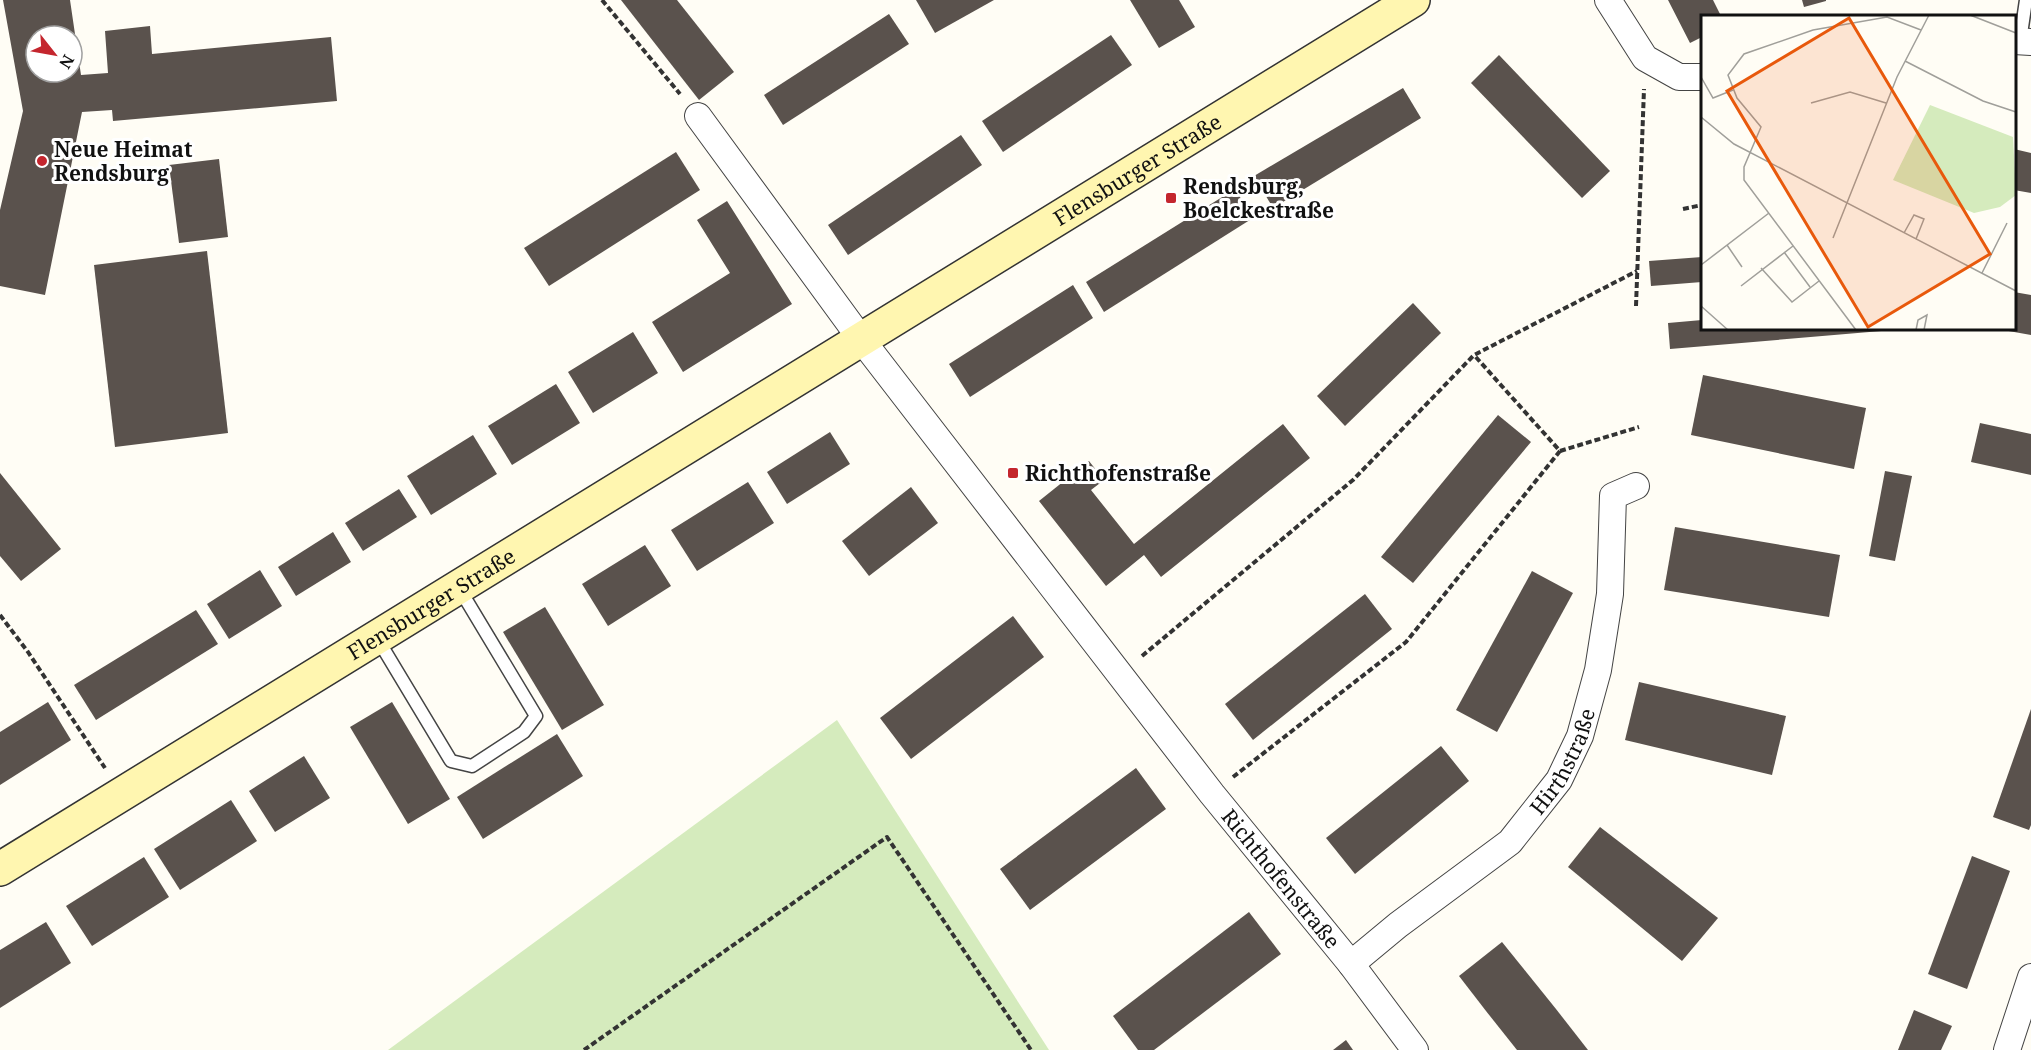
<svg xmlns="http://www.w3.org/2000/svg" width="2031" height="1050" viewBox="0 0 2031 1050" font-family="'Noto Serif',serif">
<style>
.garden{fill:#d5ebbd}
.building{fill:#5a524d;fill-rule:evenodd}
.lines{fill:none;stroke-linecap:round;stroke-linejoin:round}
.service-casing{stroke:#444;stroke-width:15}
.minor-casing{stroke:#444;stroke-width:28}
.secondary-casing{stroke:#333;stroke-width:36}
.path{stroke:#333;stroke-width:4;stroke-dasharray:6 3;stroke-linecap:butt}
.service{stroke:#fff;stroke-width:12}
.minor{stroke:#fff;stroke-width:26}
.secondary{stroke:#fff6b0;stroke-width:33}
.poi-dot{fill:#c4262e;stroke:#fff;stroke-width:2}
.labels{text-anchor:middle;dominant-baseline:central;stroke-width:6;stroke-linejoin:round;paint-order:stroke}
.poi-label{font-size:21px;font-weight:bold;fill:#111;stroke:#fff;text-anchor:start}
.street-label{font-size:21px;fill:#111;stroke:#fff}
.inset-road{fill:none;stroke:#a09f9a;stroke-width:1.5}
.view{fill:#e8590c;fill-opacity:0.15;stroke:#e8590c;stroke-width:3}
.inset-edge{fill:none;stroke:#111;stroke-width:3}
</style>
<rect width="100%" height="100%" fill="#fffdf5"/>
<polygon class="garden" points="837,720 1049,1050 388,1050"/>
<g class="building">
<path d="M3,0H70L81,75L108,73L105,31L150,26L152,54L331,37L337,101L113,121L112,110L82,112L45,295L0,286V210L23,111ZM36,36H72V72H36Z"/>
<polygon points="621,0 677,0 734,72 699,100"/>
<polygon points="916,0 994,0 935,33"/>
<polygon points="1130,0 1179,0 1195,27 1159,48"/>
<polygon points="1668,0 1713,0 1721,16 1702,16 1702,37 1690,43"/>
<polygon points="1802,0 1826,0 1826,1 1804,7"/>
<polygon points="889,14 909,44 783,125 764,95"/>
<polygon points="1111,35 1132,65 1003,152 982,121"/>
<polygon points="1499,55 1610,171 1582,198 1471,83"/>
<polygon points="1403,88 1421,118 1273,208 1254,176"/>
<polygon points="961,135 982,165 848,255 828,225"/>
<polygon points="2014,149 2031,153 2031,193 2014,190"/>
<polygon points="676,152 700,190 549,286 524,248"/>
<polygon points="219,159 228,237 179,243 169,165"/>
<polygon points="1235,189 1253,218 1104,312 1086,282"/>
<polygon points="727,201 792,304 683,372 652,322 730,273 697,220"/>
<polygon points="207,251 228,433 115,447 94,265"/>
<polygon points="1702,257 1702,282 1651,286 1649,261"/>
<polygon points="1073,285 1093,318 970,397 949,364"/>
<polygon points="2014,292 2031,295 2031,335 2003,330 2014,328"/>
<polygon points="1413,303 1441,333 1345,426 1317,396"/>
<polygon points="1702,320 1702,328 1893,328 1893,330 1670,349 1668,323"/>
<polygon points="633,332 658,373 593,413 568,372"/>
<polygon points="1703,375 1866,408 1854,469 1691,435"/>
<polygon points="556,384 580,423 512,465 488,426"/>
<polygon points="1498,415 1531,442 1413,583 1381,557"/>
<polygon points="1980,423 2031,434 2031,475 1971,462"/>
<polygon points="1283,424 1310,458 1161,577 1144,555 1106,586 1039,501 1089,461 1104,480 1091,490 1134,544"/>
<polygon points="830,432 850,464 787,504 767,472"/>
<polygon points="473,435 497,474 431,515 407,476"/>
<polygon points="1885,471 1912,476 1895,561 1869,556"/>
<polygon points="0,473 61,549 21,581 0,556"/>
<polygon points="748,482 774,523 697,571 671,530"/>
<polygon points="911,487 938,523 869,576 842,541"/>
<polygon points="399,489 417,517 363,551 345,523"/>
<polygon points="1675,527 1840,555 1829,617 1664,590"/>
<polygon points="333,532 351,562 296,596 278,567"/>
<polygon points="645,545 671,586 608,626 582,584"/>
<polygon points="260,570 282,606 229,639 207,604"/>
<polygon points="1532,571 1573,593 1497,732 1456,710"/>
<polygon points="1365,594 1392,629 1253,740 1225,704"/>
<polygon points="545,607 604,705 562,730 503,632"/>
<polygon points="196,610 218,644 96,720 74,685"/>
<polygon points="1013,616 1044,657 911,759 880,718"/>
<polygon points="1639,682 1786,716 1772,775 1625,740"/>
<polygon points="48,702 71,740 0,785 0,732"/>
<polygon points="392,702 450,799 408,824 350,727"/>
<polygon points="2031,709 2031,825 2029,830 1993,817"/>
<polygon points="557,734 583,776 483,839 457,797"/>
<polygon points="1441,746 1469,781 1355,874 1326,838"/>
<polygon points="304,756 330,798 275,832 249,791"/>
<polygon points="1136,768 1166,809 1030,910 1000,869"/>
<polygon points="231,800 257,841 180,890 154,849"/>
<polygon points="1600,827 1718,918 1682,961 1568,867"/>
<polygon points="1972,856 2010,871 1967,989 1928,974"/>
<polygon points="144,857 169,897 92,946 66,906"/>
<polygon points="1249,912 1281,954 1154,1050 1138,1050 1113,1016"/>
<polygon points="46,922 71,963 0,1008 0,950"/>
<polygon points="1502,942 1556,1009 1588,1050 1517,1050 1486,1011 1459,976"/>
<polygon points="1914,1010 1952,1026 1941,1050 1898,1050"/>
<polygon points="1346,1040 1353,1050 1333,1050"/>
</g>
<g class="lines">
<g class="service-casing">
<g id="service">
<polyline points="2020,41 2026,0"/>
<polyline points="377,638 451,761 472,766 524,732 536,716 459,588"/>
</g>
</g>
<g class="minor-casing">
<g id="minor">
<polyline points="1608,0 1645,58 1679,77 1702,77"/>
<polyline points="2014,41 2031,42"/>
<path id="s1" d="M698,116L861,339L1212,794L1351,964L1415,1050"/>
<path id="s2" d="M1351,964L1398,925L1510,842L1559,780L1580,736L1598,670L1610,594L1613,496L1636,486"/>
<polyline points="2007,1050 2031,977"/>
</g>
</g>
<g class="secondary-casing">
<g id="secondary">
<path id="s3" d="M0,869L1413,0"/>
</g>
</g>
<g class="path">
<polyline points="602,0 680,94"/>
<polyline points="1683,209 1702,205"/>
<polyline points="1636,306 1644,89"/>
<polyline points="1560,451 1639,427"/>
<polyline points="0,615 28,652 105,768"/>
<polyline points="1142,656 1353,480 1474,355 1637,271"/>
<polyline points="1233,777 1406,642 1560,451 1474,355"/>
<polyline points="584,1050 887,837 1031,1050"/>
</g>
<use href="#service" class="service"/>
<use href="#minor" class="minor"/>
<use href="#secondary" class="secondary"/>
</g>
<g class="poi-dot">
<circle cx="42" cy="161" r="6"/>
<rect x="1165" y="192" width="12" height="12" rx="3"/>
<rect x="1007" y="467" width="12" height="12" rx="3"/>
</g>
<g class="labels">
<g class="poi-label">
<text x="54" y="149">Neue Heimat<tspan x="54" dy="24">Rendsburg</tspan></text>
<text x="1183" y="186">Rendsburg,<tspan x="1183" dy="24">Boelckestraße</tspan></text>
<text x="1025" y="473">Richthofenstraße</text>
</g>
<g class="street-label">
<text stroke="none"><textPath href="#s3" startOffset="1335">Flensburger Straße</textPath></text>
<text stroke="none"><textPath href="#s3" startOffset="506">Flensburger Straße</textPath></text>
<text stroke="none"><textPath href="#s2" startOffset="298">Hirthstraße</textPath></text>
<text stroke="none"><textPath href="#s1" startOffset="960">Richthofenstraße</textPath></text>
</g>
</g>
<g transform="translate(1701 15)">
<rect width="315" height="315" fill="#fffdf5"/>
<path d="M229,90L312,122L315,180L299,192L273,198L192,165Z" fill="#d5ebbd"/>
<path class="inset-road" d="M269,0L315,18M204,46L282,86L315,97M0,62L12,83L32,75M110,88L149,77L185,88M0,102L33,129L315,276M203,218L213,200L223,204L215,224M132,223L196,62L228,0M26,230L41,252M83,237L109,272M0,250L68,198M60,253L91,287L118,266M281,258L306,208M40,271L92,231M0,291L27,315M155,315L43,165V152L60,112L36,83L27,60L43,39L112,15L186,2L220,15M215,315L217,305L226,300L223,315"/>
<path class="view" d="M148,3L289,239L167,312L26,76Z"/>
<rect width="315" height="315" class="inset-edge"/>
</g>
<g transform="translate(54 54) rotate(121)"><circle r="28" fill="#ffffff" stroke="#a0a0a0" stroke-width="1.5"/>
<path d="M0-4.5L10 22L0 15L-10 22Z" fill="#c4262e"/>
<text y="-9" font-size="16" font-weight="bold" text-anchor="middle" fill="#111111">N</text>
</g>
</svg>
